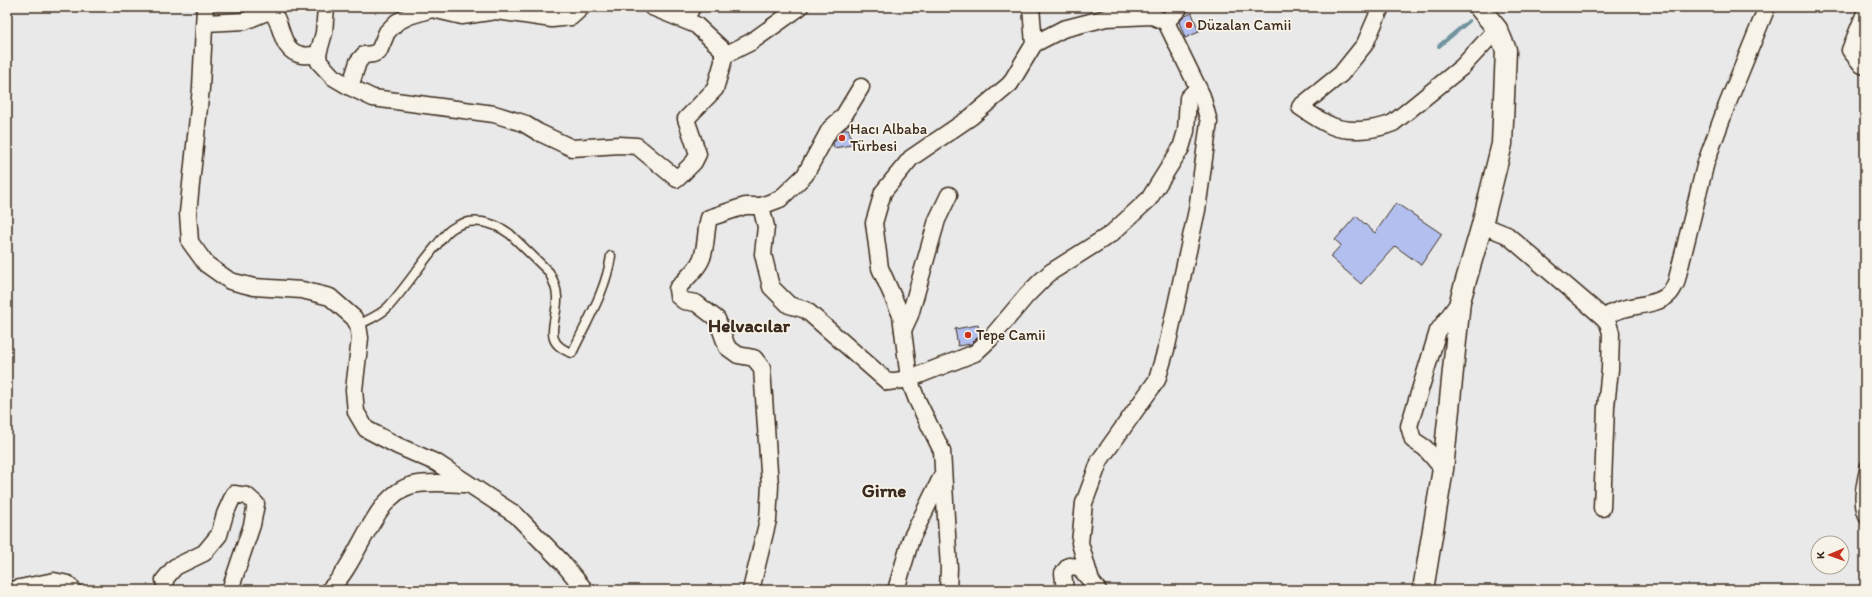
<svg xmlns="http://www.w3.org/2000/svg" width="1872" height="597" viewBox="0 0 1872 597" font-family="Itim,sans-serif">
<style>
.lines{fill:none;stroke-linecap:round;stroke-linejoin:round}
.stream{stroke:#6f939e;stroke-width:4}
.building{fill:#b2bfef;stroke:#3b2a1e}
.service-casing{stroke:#3b2a1e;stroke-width:11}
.minor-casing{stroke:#3b2a1e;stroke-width:19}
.tertiary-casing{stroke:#3b2a1e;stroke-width:23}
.service{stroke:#f7f3e8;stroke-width:8}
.minor{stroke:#f7f3e8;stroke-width:16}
.tertiary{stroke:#f7f3e8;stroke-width:20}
.poi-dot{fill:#c8321e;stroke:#f7f3e8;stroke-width:1.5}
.labels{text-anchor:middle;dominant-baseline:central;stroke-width:3.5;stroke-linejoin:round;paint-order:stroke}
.poi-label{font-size:15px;fill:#3b2a1e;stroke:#f7f3e8;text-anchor:start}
.district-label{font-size:19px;font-weight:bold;fill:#3b2a1e;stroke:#f7f3e8}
</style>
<rect width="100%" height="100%" fill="#e9e9e9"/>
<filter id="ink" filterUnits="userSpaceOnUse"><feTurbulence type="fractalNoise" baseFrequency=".025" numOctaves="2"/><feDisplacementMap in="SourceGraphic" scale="8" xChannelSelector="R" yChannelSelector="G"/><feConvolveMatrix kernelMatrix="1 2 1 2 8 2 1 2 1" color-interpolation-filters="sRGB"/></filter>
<g filter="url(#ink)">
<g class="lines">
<polyline class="stream" points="1439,46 1469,21"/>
</g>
<g class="building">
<polygon points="1192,13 1199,32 1185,38 1179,22 1185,16"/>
<polygon points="844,129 849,129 852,145 834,148 833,143"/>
<polygon points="1396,203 1442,234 1421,265 1395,246 1361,284 1330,257 1341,245 1335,240 1356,216 1375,233"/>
<polygon points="978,325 980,335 971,344 958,346 955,329"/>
</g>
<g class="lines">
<g class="service-casing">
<g id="service">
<path d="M358,325C368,320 381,315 389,306C406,287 420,265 436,246C441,240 446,232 453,228C471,216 494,222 510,234L549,272C553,280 557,288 557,297C558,322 540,342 572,353C587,321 606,291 611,256"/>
<path d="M1865,465C1861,484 1855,503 1865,520"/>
</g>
</g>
<g class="minor-casing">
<g id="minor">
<polyline points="205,7 201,88 188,213 190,242 206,264 230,281 254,287 302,290 330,297 354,318 358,325 360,338 354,390 356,412 366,429 398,446 437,463 516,515 561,561 585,590"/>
<polyline points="326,7 324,33 318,54 319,62 333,77 350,87 373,98 494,114 523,123 538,132 572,148 620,145 637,146 677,179 694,162 698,154 686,119 715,89 723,62 723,50 696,25 652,7"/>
<polyline points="1031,7 1034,44"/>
<path d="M1381,7L1365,44L1341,74L1300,107C1310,114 1320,121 1332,126C1349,133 1376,130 1393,123L1462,67L1497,29"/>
<polyline points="1865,13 1850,50 1862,65 1865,66"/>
<polyline points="685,20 692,7"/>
<polyline points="1166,22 1180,7"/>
<path d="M205,23L245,21L269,11C284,17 277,51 302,55C307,56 313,55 318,54"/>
<polyline points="723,56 751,42 800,7"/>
<polyline points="350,87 358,62 364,55 373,54 379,51 387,32 397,22 409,16 432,9 462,16 496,11 552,19 571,17 582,7"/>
<polyline points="761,206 780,199 805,175 830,129 843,117 861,87"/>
<polyline points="1482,225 1507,235 1604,318 1608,323 1611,333 1610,369 1606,407 1602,508"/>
<path d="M1604,318C1622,303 1656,308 1669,294C1672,292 1674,286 1676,283L1706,162L1727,105L1767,7"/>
<polyline points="903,330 910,315 937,220 949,195"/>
<polyline points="1443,469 1425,448 1413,440 1409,426 1438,331 1460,301"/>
<polyline points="10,590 54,581 68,584 73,590"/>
<polyline points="166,590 164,580 175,567 204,553 219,535 225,514 234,494 247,496 256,504 252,525 230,590"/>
<path d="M329,590C360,562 373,494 413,485C430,481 450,484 468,484"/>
<path d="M751,590L768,520L770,486L762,368L754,358L738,355L727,347L717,319L696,303L684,301L678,296L677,289C684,280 697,270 701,260C707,248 705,231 709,218L745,206H761L766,227L763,254L771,287L789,305L806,310L888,382L909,379L975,353L990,339L1027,295L1042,280L1051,272L1111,234L1149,199L1181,148L1186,131L1188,98L1198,88"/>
<polyline points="896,590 911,539 942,476"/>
<polyline points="948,590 949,568 942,451 917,400 909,379 901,315 880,268 874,223 883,192 911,158 971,117 1010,84 1034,44 1063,29 1106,18 1152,16 1166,22 1202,96 1209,122 1197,210 1167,346 1157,380 1100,460 1084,503 1080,543 1091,581 1098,590"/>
<polyline points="1065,590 1063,573 1069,566 1079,567 1091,581"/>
</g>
</g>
<g class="tertiary-casing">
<polyline id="tertiary" points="1423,590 1443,469 1460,301 1482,225 1502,144 1506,50 1497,29 1479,7"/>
</g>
<use href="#service" class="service"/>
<use href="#minor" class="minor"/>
<use href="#tertiary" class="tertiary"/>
</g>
</g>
<g class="poi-dot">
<circle cx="1189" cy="25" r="4"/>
<circle cx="842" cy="138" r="4"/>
<circle cx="968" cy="335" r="4"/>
</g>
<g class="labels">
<g class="poi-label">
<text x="1197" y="25">Düzalan Camii</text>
<text x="850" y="129">Hacı Albaba<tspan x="850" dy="17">Türbesi</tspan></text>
<text x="976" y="335">Tepe Camii</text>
</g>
<g class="district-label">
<text x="749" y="325">Helvacılar</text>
<text x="884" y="490">Girne</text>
</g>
</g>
<rect width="1872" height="597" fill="none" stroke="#f7f3e8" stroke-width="24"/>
<rect x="12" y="12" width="1848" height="573" fill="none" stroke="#3b2a1e" stroke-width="1.5" filter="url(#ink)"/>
<g transform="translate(1830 555) rotate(268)"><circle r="19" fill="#f7f3e8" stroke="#aca397"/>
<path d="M0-3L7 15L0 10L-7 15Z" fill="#c8321e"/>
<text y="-6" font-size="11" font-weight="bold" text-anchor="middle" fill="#3b2a1e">K</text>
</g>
</svg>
